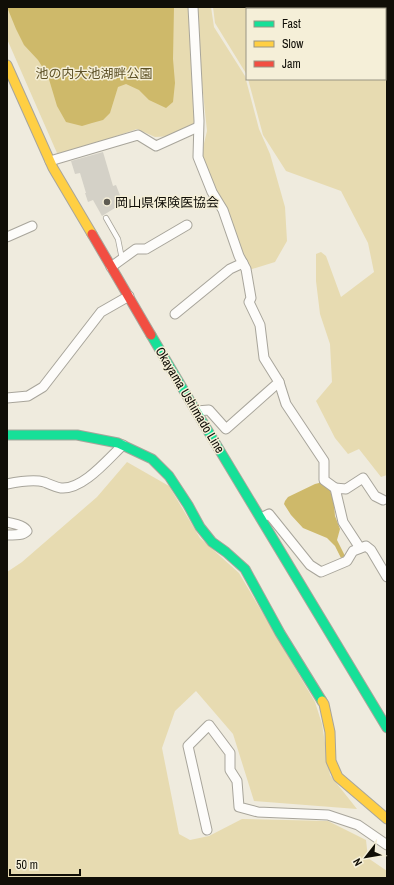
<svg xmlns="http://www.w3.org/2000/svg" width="394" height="885" viewBox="0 0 394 885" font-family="'Archivo Narrow','Noto Sans JP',sans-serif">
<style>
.green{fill:#e7dbb1}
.water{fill:#ceb96a}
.building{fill:#d4d1c7}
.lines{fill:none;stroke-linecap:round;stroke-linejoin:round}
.lane-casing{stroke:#a8a59b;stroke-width:6}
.street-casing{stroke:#a8a59b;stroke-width:11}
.fast-casing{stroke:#a8a59b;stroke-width:11}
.slow-casing{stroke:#a8a59b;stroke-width:11}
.jam-casing{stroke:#a8a59b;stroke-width:11}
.lane{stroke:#fdfcfa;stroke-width:4.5}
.street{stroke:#fdfcfa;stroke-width:9}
.fast{stroke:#16e098;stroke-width:9}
.slow{stroke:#ffcf43;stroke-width:9}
.jam{stroke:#f24e42;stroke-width:9}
.poi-dot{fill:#5e5b52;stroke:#f5efd8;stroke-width:1.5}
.labels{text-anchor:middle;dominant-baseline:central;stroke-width:3;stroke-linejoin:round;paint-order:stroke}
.park-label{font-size:13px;fill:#5e5227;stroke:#f5efd8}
.poi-label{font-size:13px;fill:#100e07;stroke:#f5efd8;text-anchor:start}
.street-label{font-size:13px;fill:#100e07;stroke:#f5efd8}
</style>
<rect width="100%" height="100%" fill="#efebde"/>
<g class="green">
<polygon points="7,7 191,7 195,123 189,130 172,136 155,137 137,129 69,152 57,153 7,39"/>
<polygon points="197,7 211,7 214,27 245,76 259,129 270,154 285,207 287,241 275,262 249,270 227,212 201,156 207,131 198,45"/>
<polygon points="213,7 360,7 362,9 247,9 247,75 215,23"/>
<polygon points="385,76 387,80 387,475 381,477 359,449 348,454 335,438 316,401 332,382 330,344 320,314 316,281 316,254 321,252 326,256 341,297 374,272 368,243 341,191 286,171 263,135 248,79 385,79"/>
<polygon points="127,462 169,486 200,538 239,573 315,702 322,724 330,775 357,809 254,801 233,734 196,691 175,711 162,748 179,834 190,840 209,836 242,819 328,821 366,840 368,858 387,871 387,878 7,878 7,572 22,562 97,497"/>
</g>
<g class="water">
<polygon points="7,7 174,7 173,59 175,83 173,102 166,108 149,100 139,90 126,84 118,87 110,113 103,120 92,123 82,126 66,122 57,106 48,76 38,60 24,45 16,29"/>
<polygon points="323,482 329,486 334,504 335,516 340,529 337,540 345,556 341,558 335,546 327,538 303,528 291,515 284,504 285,501 288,497 315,484"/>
</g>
<polygon class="building" points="103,152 113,186 116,185 123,203 102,216 93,200 88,202 85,193 86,193 80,173 75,174 71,161"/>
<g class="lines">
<g class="lane-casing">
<polyline id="lane" points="106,218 118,239 122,259"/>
</g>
<g class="street-casing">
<g id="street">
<polyline points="193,7 199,121 198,157 212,192 223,210 239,256 246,269 251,298 249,302 260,325 264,358 279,382 226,429 209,410 196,411"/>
<polyline points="376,9 380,7"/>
<polyline points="385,64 387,68"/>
<polyline points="50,161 138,135 156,146 198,127"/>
<polyline points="7,237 32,226"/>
<polyline points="111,267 136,249 146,249 187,225"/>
<polyline points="175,314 230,269 243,263"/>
<polyline points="279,382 286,404 324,461 324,480 335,488"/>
<polyline points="7,398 28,396 43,387 101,312 129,296"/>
<path d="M7,484C17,482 33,479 44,482C49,484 55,487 61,488C83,490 108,459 123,445"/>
<polyline points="261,518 269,514 310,565 321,572 347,561 353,551 366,546 371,550 387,577"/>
<path d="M7,522C14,524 24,525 27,531C22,536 14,535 7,535"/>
<polyline points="360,548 343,522 335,488 346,489 363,478 375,496 383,500"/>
<polyline points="207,830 188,746 209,725 230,753 230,770 237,781 239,807 258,812 328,815 358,825 387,845"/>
</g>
</g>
<g class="fast-casing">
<g id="fast">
<polyline points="295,7 295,9"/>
<polyline points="319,7 319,9"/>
<polyline points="151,335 196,411 387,728"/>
<polyline points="7,435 77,435 118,443 152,459 169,476 188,505 200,527 212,542 226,552 245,569 280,633 322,701"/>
</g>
</g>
<g class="slow-casing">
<g id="slow">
<polyline points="7,65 53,168 92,234"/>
<polyline points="322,701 324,704 330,732 331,761 338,777 387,819"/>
</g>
</g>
<g class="jam-casing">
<polyline id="jam" points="92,234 151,335"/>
</g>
<use href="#lane" class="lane"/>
<use href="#street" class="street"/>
<use href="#fast" class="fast"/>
<use href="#slow" class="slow"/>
<use href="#jam" class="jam"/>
</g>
<circle class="poi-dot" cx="107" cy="202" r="4"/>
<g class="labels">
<g class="park-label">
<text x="94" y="73">池の内大池湖畔公園</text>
</g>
<g class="poi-label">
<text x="115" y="202">岡山県保険医協会</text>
</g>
<g class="street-label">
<text transform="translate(190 400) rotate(59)">Okayama Ushimado Line</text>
</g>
</g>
<rect width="394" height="885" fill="none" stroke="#100e07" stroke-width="16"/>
<rect x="246" y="8" width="140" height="72" fill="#f5efd8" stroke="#999584"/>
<rect x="254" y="21" width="20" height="6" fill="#16e098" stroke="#999584"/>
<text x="282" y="28" font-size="12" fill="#100e07">Fast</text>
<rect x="254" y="41" width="20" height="6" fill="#ffcf43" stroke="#999584"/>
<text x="282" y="48" font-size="12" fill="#100e07">Slow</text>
<rect x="254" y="61" width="20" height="6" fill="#f24e42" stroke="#999584"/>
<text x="282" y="68" font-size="12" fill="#100e07">Jam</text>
<g transform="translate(366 857) rotate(239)" stroke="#f5efd8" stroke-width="3" paint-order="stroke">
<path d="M0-3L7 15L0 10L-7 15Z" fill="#100e07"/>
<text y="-6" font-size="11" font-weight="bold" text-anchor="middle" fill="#100e07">N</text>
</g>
<path d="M10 869v6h70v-6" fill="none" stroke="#100e07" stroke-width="2"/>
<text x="16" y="869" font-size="12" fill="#100e07" stroke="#f5efd8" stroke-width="3" paint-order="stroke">50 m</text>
</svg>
